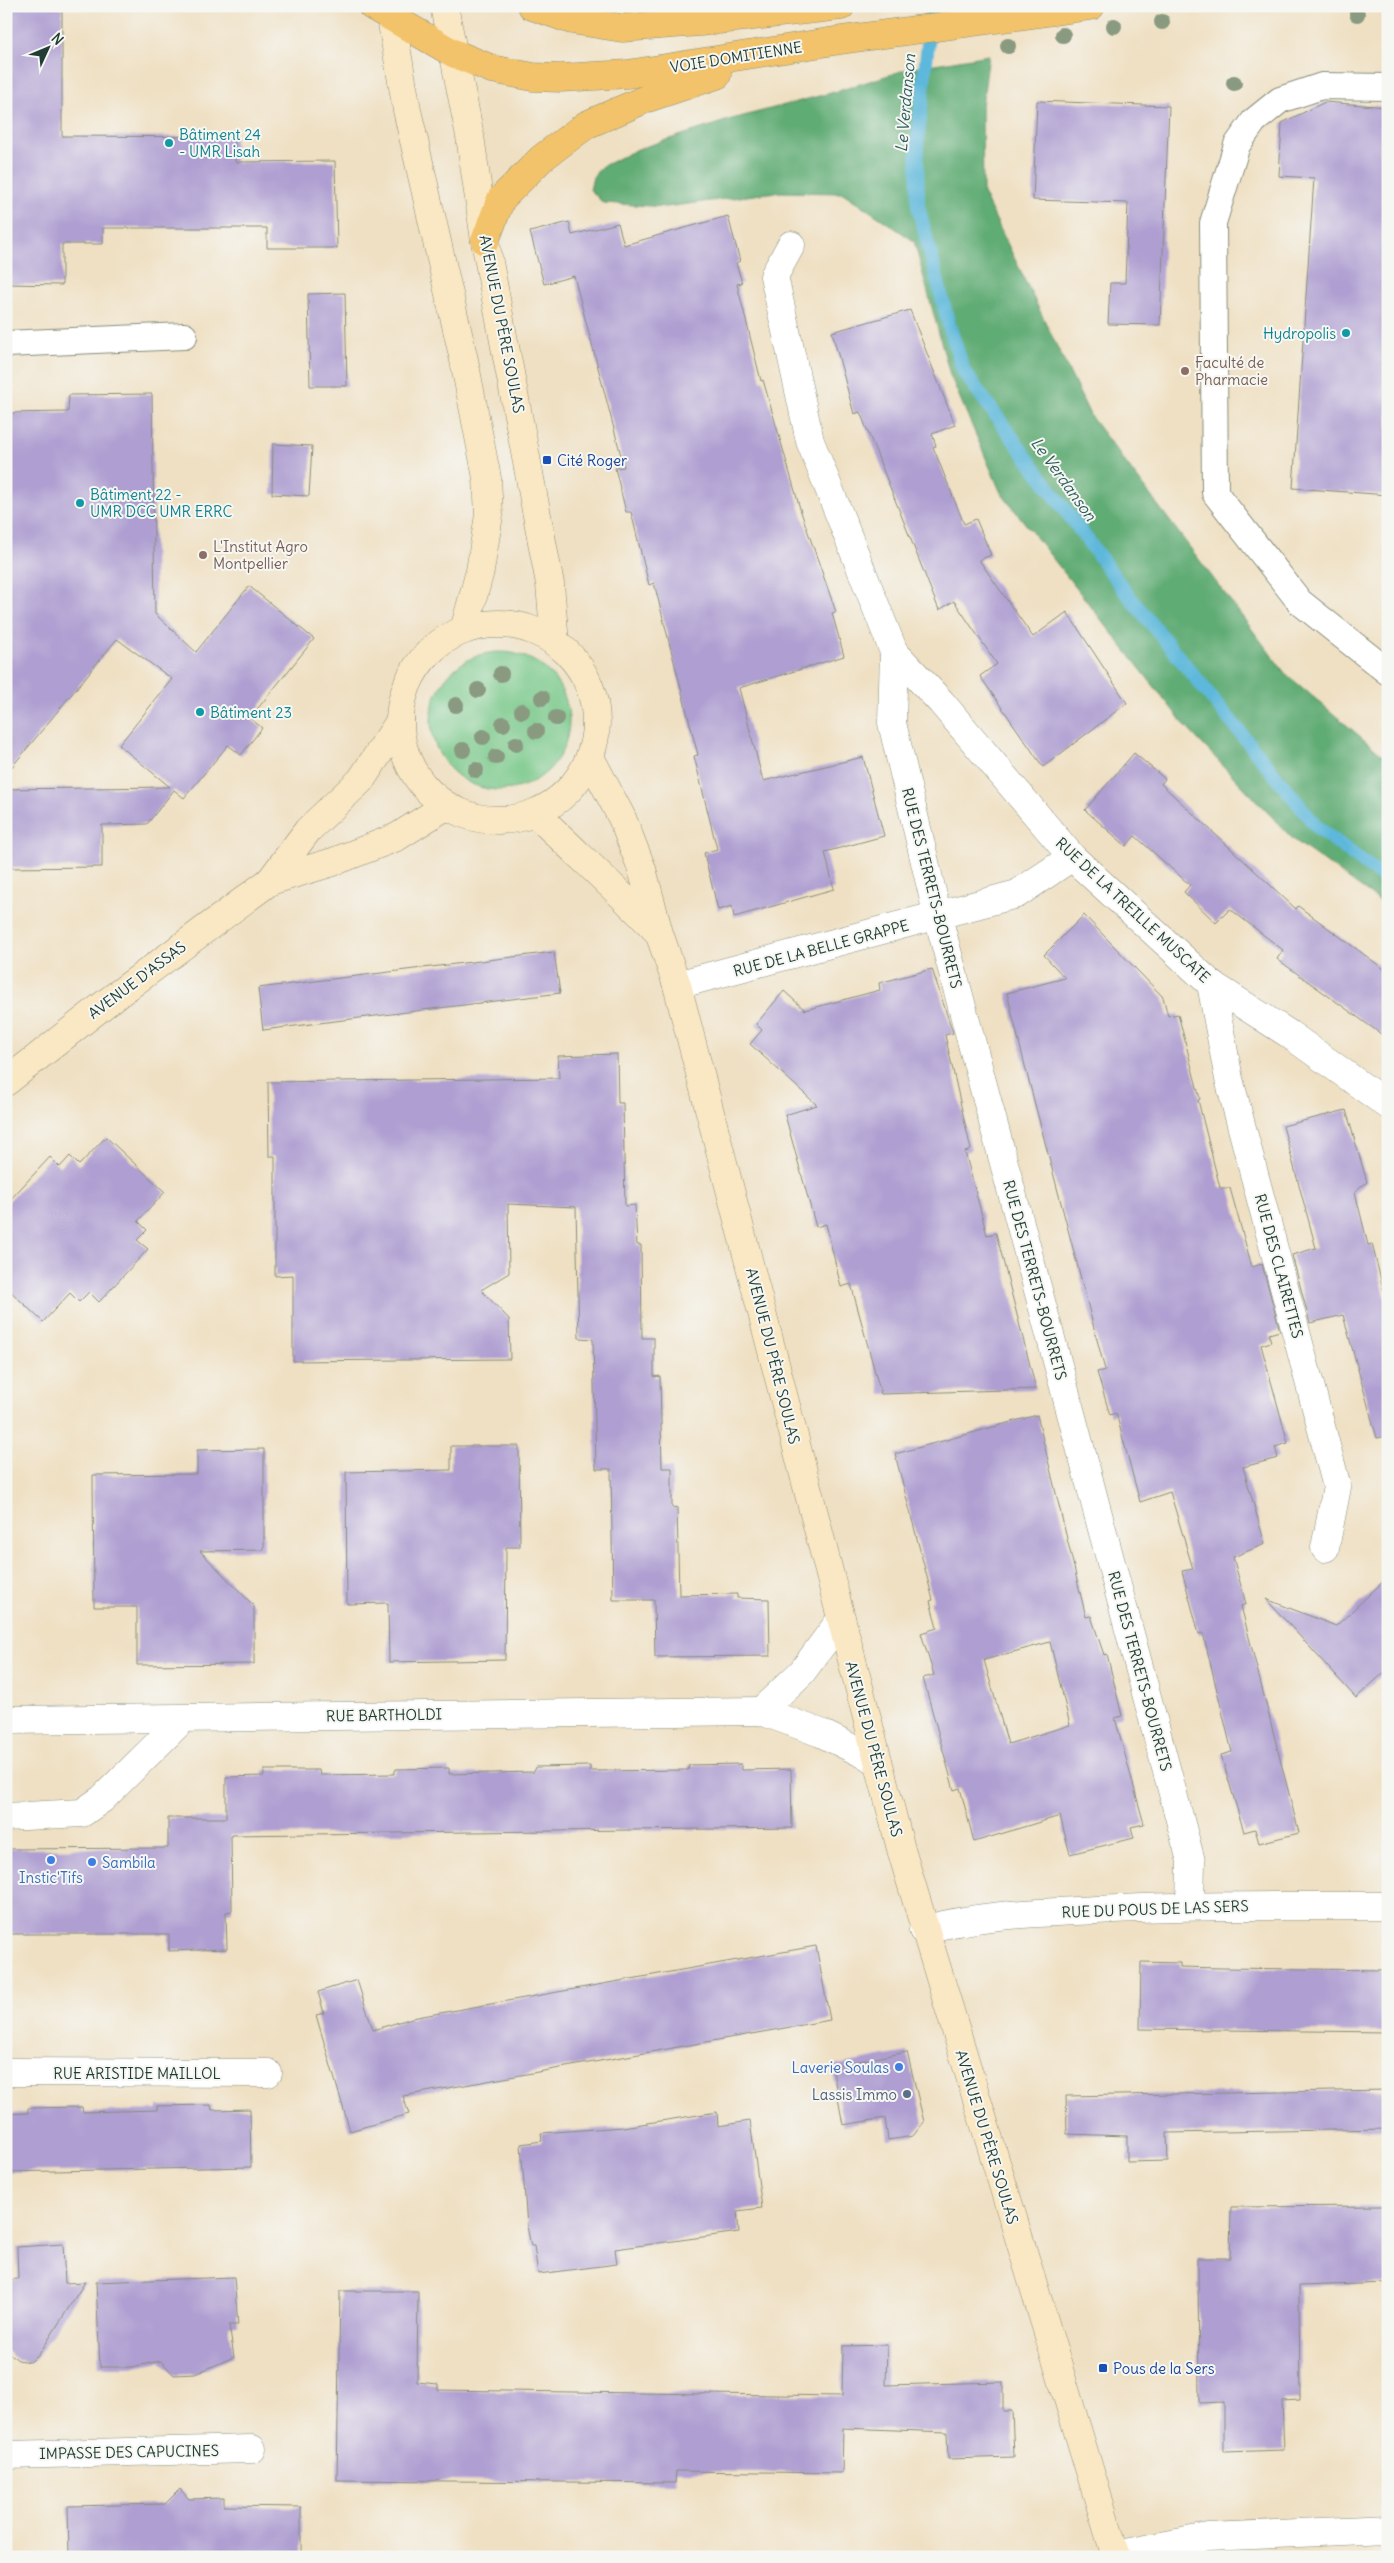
<svg xmlns="http://www.w3.org/2000/svg" width="1394" height="2563" viewBox="0 0 1394 2563" font-family="Delius,sans-serif">
<style>
.green{fill:#77c788;stroke:#4b825e}
.forest{fill:#61ac74;stroke:#407454}
.lines{fill:none;stroke-linecap:round;stroke-linejoin:round}
.stream{stroke:#5db8db;stroke-width:14}
.building{fill:#ae9ed1;fill-rule:evenodd}
.lane-casing{stroke:#878e7c;stroke-width:28}
.street-casing{stroke:#878e7c;stroke-width:29}
.secondary-casing{stroke:#878e7c;stroke-width:29}
.primary-casing{stroke:#878e7c;stroke-width:29}
.lane{stroke:#fff;stroke-width:26}
.street{stroke:#fff;stroke-width:28}
.secondary{stroke:#fae7c3;stroke-width:28}
.primary{stroke:#f2c36a;stroke-width:28}
.tree{fill:#899a80}
.culture-dot{fill:#0f9aa8;stroke:#f6f6f2;stroke-width:2}
.education-dot{fill:#8d6e63;stroke:#f6f6f2;stroke-width:2}
.transit-dot{fill:#1a4fb4;stroke:#f6f6f2;stroke-width:2}
.shop-dot{fill:#3f7fe0;stroke:#f6f6f2;stroke-width:2}
.service-dot{fill:#5c6f8a;stroke:#f6f6f2;stroke-width:2}
.labels{text-anchor:middle;dominant-baseline:central;stroke-width:4;stroke-linejoin:round;paint-order:stroke}
.street-label{font-size:15px;fill:#1f3d34;stroke:#f6f6f2}
.culture-label{font-size:15px;fill:#0d838f;stroke:#f6f6f2;text-anchor:start}
.education-label{font-size:15px;fill:#785e54;stroke:#f6f6f2;text-anchor:start}
.transit-label{font-size:15px;fill:#164399;stroke:#f6f6f2;text-anchor:start}
.shop-label{font-size:15px;fill:#366cbe;stroke:#f6f6f2;text-anchor:start}
.service-label{font-size:15px;fill:#4e5e75;stroke:#f6f6f2;text-anchor:end}
.water-label{font-size:16px;font-style:italic;fill:#2e5c5e;stroke:#f6f6f2}
</style>
<rect width="100%" height="100%" fill="#f6f6f2"/>
<filter id="ink" filterUnits="userSpaceOnUse"><feTurbulence type="fractalNoise" baseFrequency=".02" numOctaves="2"/><feDisplacementMap in="SourceGraphic" scale="10" xChannelSelector="R" yChannelSelector="G"/><feConvolveMatrix kernelMatrix="1 2 1 2 8 2 1 2 1" color-interpolation-filters="sRGB"/></filter>
<filter id="wash" filterUnits="userSpaceOnUse"><feTurbulence type="fractalNoise" baseFrequency=".0096" numOctaves="4" result="noise"/><feDisplacementMap in="SourceGraphic" scale="20" xChannelSelector="R" yChannelSelector="G"/><feGaussianBlur stdDeviation="1.12" result="paint"/><feColorMatrix in="noise" values="0 0 0 0 0 0 0 0 0 0 0 0 0 0 0 0 0 1.4 0 .05"/><feComposite in="paint" operator="in"/></filter>
<g filter="url(#wash)">
<rect width="100%" height="100%" fill="#efe0c3"/>
<circle class="green" cx="500" cy="721" r="69"/>
<polygon class="forest" points="989,55 982,106 983,193 1091,417 1285,673 1388,760 1388,907 1294,840 1187,728 1001,493 950,375 914,241 843,193 776,192 666,207 603,203 590,190 593,177 601,167 638,149 732,119 838,91 911,68"/>
<g class="lines">
<polyline class="stream" points="932,6 917,145 918,206 949,325 964,372 1124,590 1318,828 1388,881"/>
</g>
<g id="blocks">
<g class="building">
<polygon points="6,6 62,6 62,136 235,137 235,162 335,161 337,248 267,248 267,228 103,228 103,244 62,244 62,285 6,284"/>
<polygon points="1037,101 1169,106 1160,325 1108,324 1110,283 1125,283 1128,203 1033,200"/>
<polygon points="1325,102 1388,107 1388,495 1293,488 1314,178 1279,176 1282,123"/>
<polygon points="728,216 740,261 736,263 742,283 737,284 761,381 763,380 801,512 836,612 832,613 844,656 739,688 763,781 863,757 884,836 825,852 834,889 734,917 732,906 718,910 704,853 717,849 694,756 698,755 654,583 649,585 631,512 626,512 615,468 624,467 574,276 544,284 530,232 569,222 572,235 618,223 624,245"/>
<polygon points="345,293 347,386 310,386 308,294"/>
<polygon points="910,310 955,425 932,434 936,446 933,447 964,524 976,519 991,555 979,560 1033,637 1067,612 1127,703 1043,767 980,676 997,664 954,601 939,610 860,412 854,414 832,332"/>
<polygon points="152,394 155,614 196,652 249,586 314,639 250,718 262,728 241,755 228,745 184,798 174,790 147,824 102,825 102,867 6,868 6,789 170,787 119,745 172,679 117,639 6,774 6,413 68,412 69,395"/>
<polygon points="273,444 312,446 309,496 272,494"/>
<polygon points="1134,753 1165,779 1161,784 1296,909 1298,906 1388,972 1388,1039 1277,959 1283,950 1230,909 1216,923 1184,892 1190,885 1135,836 1126,846 1085,810"/>
<polygon points="1084,915 1163,997 1168,1016 1178,1014 1200,1099 1198,1100 1220,1188 1230,1188 1252,1267 1262,1264 1280,1331 1269,1334 1271,1342 1261,1345 1288,1443 1275,1447 1278,1458 1243,1467 1265,1544 1233,1557 1246,1604 1241,1606 1299,1833 1259,1843 1255,1829 1244,1832 1221,1755 1232,1752 1203,1633 1199,1634 1182,1571 1193,1569 1170,1492 1140,1502 1116,1413 1110,1415 1097,1372 1105,1370 1026,1070 1007,993 1065,978 1044,955"/>
<polygon points="554,952 560,993 263,1030 258,988"/>
<polygon points="932,969 953,1033 945,1035 971,1150 965,1152 987,1235 996,1233 1036,1389 881,1394 851,1284 841,1287 826,1224 816,1227 785,1115 817,1105 750,1044 762,1030 756,1024 784,991 805,1010 880,990 879,983"/>
<polygon points="617,1054 618,1103 623,1103 625,1206 635,1205 637,1245 641,1245 642,1338 654,1338 654,1377 660,1376 662,1468 672,1468 672,1508 677,1507 679,1595 737,1594 737,1598 769,1599 770,1656 655,1657 654,1600 613,1600 611,1469 596,1469 593,1339 579,1338 576,1207 508,1204 509,1273 481,1290 509,1319 510,1359 293,1361 293,1275 275,1276 275,1156 269,1156 268,1082 559,1078 558,1056"/>
<polygon points="1346,1110 1367,1182 1355,1192 1368,1245 1372,1244 1388,1308 1388,1436 1377,1438 1343,1315 1310,1323 1292,1255 1316,1248 1283,1126"/>
<polygon points="106,1137 165,1192 138,1221 147,1230 137,1240 148,1249 99,1302 89,1292 79,1302 70,1293 43,1322 6,1287 6,1204 50,1157 60,1167 70,1156 79,1165"/>
<path d="M1037,1415L1086,1617L1091,1616L1104,1655L1107,1654L1122,1716L1115,1718L1144,1824L1131,1827L1134,1838L1070,1854L1060,1816L974,1842L960,1788L954,1790L923,1678L934,1675L921,1633L937,1628L930,1601L933,1600L895,1454ZM1050,1642L1070,1725L1008,1744L984,1660Z"/>
<polygon points="451,1446 519,1446 520,1547 506,1547 505,1660 389,1662 388,1603 347,1604 346,1472 451,1470"/>
<polygon points="264,1449 264,1550 200,1551 254,1606 254,1664 137,1665 137,1607 94,1607 93,1475 197,1474 197,1450"/>
<polygon points="1388,1577 1388,1669 1356,1698 1266,1599 1336,1626"/>
<polygon points="741,1764 742,1770 791,1769 792,1828 231,1835 232,1911 226,1912 227,1949 169,1951 169,1934 6,1934 6,1849 168,1848 168,1818 226,1818 226,1777 264,1776 264,1770 319,1770 320,1775 394,1774 396,1769 449,1768 449,1774 534,1772 536,1767 590,1766 590,1771 688,1770 689,1765"/>
<polygon points="816,1946 830,2020 403,2096 409,2114 350,2131 316,2015 324,2013 318,1992 357,1980 373,2030 412,2018"/>
<polygon points="1141,1962 1180,1963 1180,1967 1222,1968 1388,1970 1388,2032 1140,2029"/>
<polygon points="907,2052 924,2122 913,2136 888,2140 885,2118 843,2125 832,2066"/>
<polygon points="1388,2090 1388,2129 1167,2133 1168,2161 1127,2162 1127,2136 1067,2134 1066,2096"/>
<polygon points="211,2105 212,2110 250,2109 251,2167 6,2172 6,2114 28,2113 28,2108 82,2107 83,2112 157,2110 157,2106"/>
<polygon points="717,2112 718,2126 750,2121 762,2208 737,2211 739,2232 615,2249 617,2264 538,2274 534,2246 531,2246 527,2226 521,2144 542,2141 541,2133 623,2127"/>
<polygon points="1388,2206 1388,2283 1299,2286 1300,2400 1282,2401 1284,2450 1224,2452 1224,2402 1199,2403 1198,2258 1230,2258 1231,2207"/>
<polygon points="63,2244 65,2283 85,2282 38,2356 30,2362 18,2360 6,2351 6,2280 18,2279 17,2247"/>
<polygon points="234,2277 238,2325 229,2325 234,2357 195,2374 174,2375 161,2361 131,2367 100,2367 96,2282"/>
<polygon points="340,2291 418,2291 417,2382 438,2384 438,2390 842,2396 843,2346 887,2345 886,2385 1003,2382 1003,2411 1012,2411 1014,2457 948,2459 947,2432 843,2428 842,2473 676,2471 675,2483 337,2480"/>
<polygon points="180,2489 189,2499 224,2498 224,2506 301,2507 301,2557 69,2557 68,2506 165,2504"/>
</g>
</g>
</g>
<g filter="url(#ink)">
<use href="#blocks" fill-opacity="0" stroke="#878e7c" stroke-width="1"/>
<g class="lines">
<g class="lane-casing">
<g id="lane">
<polyline points="1388,87 1322,86 1280,100 1254,121 1237,145 1213,223 1215,493 1300,602 1388,672"/>
<polyline points="6,344 184,336"/>
</g>
</g>
<g class="street-casing">
<g id="street">
<polyline points="791,245 774,276 810,441 894,652 941,702 1072,857 1211,984 1289,1034 1388,1105"/>
<polyline points="894,652 892,723 938,917 1191,1861 1190,1905"/>
<polyline points="1211,984 1229,1079 1337,1487 1325,1548"/>
<polyline points="677,985 1017,894 1072,857"/>
<polyline points="761,1711 802,1672 841,1619"/>
<polyline points="6,1720 761,1711 821,1733 878,1761"/>
<polyline points="6,1817 82,1813 102,1799 183,1719"/>
<path d="M923,1930C980,1914 1037,1913 1096,1910C1193,1905 1290,1906 1388,1906"/>
<polyline points="6,2072 268,2073"/>
<polyline points="6,2455 252,2449"/>
<polyline points="1116,2555 1208,2537 1388,2529"/>
</g>
</g>
<g class="secondary-casing">
<g id="secondary">
<polyline points="389,6 407,110 464,360 487,478 489,515 480,571 464,630"/>
<polyline points="444,6 470,136 485,241 550,584 555,643"/>
<circle cx="498" cy="722" r="98"/>
<polyline points="590,757 622,818 642,869 659,933 677,985 902,1853 1116,2557"/>
<path d="M535,813C576,853 619,891 658,932"/>
<polyline points="270,881 333,862 397,837 446,806"/>
<polyline points="6,1082 106,1003 270,881 308,830 361,780 400,721"/>
</g>
</g>
<g class="primary-casing">
<g id="primary">
<polyline points="372,6 453,53 492,69 533,77 560,78 628,74 841,40 1091,6"/>
<polyline points="532,6 572,20 622,28 700,22 841,6"/>
<polyline points="485,241 501,199 542,158 586,125 648,98 717,75"/>
</g>
</g>
<use href="#lane" class="lane"/>
<use href="#street" class="street"/>
<use href="#secondary" class="secondary"/>
<use href="#primary" class="primary"/>
</g>
<g class="tree">
<circle cx="1357" cy="14" r="8"/>
<circle cx="1162" cy="22" r="8"/>
<circle cx="1114" cy="26" r="8"/>
<circle cx="1063" cy="35" r="8"/>
<circle cx="1008" cy="46" r="8"/>
<circle cx="1234" cy="83" r="8"/>
<circle cx="501" cy="674" r="8"/>
<circle cx="478" cy="690" r="8"/>
<circle cx="542" cy="698" r="8"/>
<circle cx="456" cy="705" r="8"/>
<circle cx="522" cy="711" r="8"/>
<circle cx="556" cy="718" r="8"/>
<circle cx="503" cy="724" r="8"/>
<circle cx="536" cy="731" r="8"/>
<circle cx="483" cy="737" r="8"/>
<circle cx="516" cy="744" r="8"/>
<circle cx="463" cy="750" r="8"/>
<circle cx="496" cy="757" r="8"/>
<circle cx="476" cy="770" r="8"/>
</g>
</g>
<g class="culture-dot">
<circle cx="169" cy="143" r="5"/>
<circle cx="1346" cy="333" r="5"/>
<circle cx="80" cy="503" r="5"/>
<circle cx="200" cy="712" r="5"/>
</g>
<g class="education-dot">
<circle cx="1185" cy="371" r="5"/>
<circle cx="203" cy="555" r="5"/>
</g>
<g class="transit-dot">
<rect x="542" y="455" width="10" height="10" rx="2.5"/>
<rect x="1098" y="2363" width="10" height="10" rx="2.5"/>
</g>
<g class="shop-dot">
<circle cx="51" cy="1860" r="5"/>
<circle cx="92" cy="1862" r="5"/>
<circle cx="899" cy="2067" r="5"/>
</g>
<circle class="service-dot" cx="907" cy="2094" r="5"/>
<g class="labels">
<g class="street-label">
<text transform="translate(736 57) rotate(-9)">VOIE DOMITIENNE</text>
<text transform="translate(502 324) rotate(79)">AVENUE DU PÈRE SOULAS</text>
<text transform="translate(932 888) rotate(76)">RUE DES TERRETS-BOURRETS</text>
<text transform="translate(1133 910) rotate(43)">RUE DE LA TREILLE MUSCATE</text>
<text transform="translate(821 948) rotate(-15)">RUE DE LA BELLE GRAPPE</text>
<text transform="translate(137 980) rotate(-37)">AVENUE D'ASSAS</text>
<text transform="translate(1279 1266) rotate(75)">RUE DES CLAIRETTES</text>
<text transform="translate(1035 1280) rotate(75)">RUE DES TERRETS-BOURRETS</text>
<text transform="translate(773 1356) rotate(76)">AVENUE DU PÈRE SOULAS</text>
<text transform="translate(1140 1671) rotate(75)">RUE DES TERRETS-BOURRETS</text>
<text transform="translate(384 1715) rotate(-1)">RUE BARTHOLDI</text>
<text transform="translate(874 1749) rotate(75)">AVENUE DU PÈRE SOULAS</text>
<text transform="translate(1155 1909) rotate(-2)">RUE DU POUS DE LAS SERS</text>
<text x="137" y="2073">RUE ARISTIDE MAILLOL</text>
<text transform="translate(987 2137) rotate(73)">AVENUE DU PÈRE SOULAS</text>
<text transform="translate(129 2452) rotate(-1)">IMPASSE DES CAPUCINES</text>
</g>
<g class="culture-label">
<text x="179" y="134">Bâtiment 24<tspan x="179" dy="17">- UMR Lisah</tspan></text>
<text x="1336" y="333" text-anchor="end">Hydropolis</text>
<text x="90" y="494">Bâtiment 22 -<tspan x="90" dy="17">UMR DCC UMR ERRC</tspan></text>
<text x="210" y="712">Bâtiment 23</text>
</g>
<g class="education-label">
<text x="1195" y="362">Faculté de<tspan x="1195" dy="17">Pharmacie</tspan></text>
<text x="213" y="546">L'Institut Agro<tspan x="213" dy="17">Montpellier</tspan></text>
</g>
<g class="transit-label">
<text x="557" y="460">Cité Roger</text>
<text x="1113" y="2368">Pous de la Sers</text>
</g>
<g class="shop-label">
<text x="102" y="1862">Sambila</text>
<text x="51" y="1877" text-anchor="middle">Instic'Tifs</text>
<text x="889" y="2067" text-anchor="end">Laverie Soulas</text>
</g>
<g class="service-label">
<text x="897" y="2094">Lassis Immo</text>
</g>
<g class="water-label">
<text transform="translate(905 103) rotate(-85)">Le Verdanson</text>
<text transform="translate(1064 479) rotate(54)">Le Verdanson</text>
</g>
</g>
<rect width="1394" height="2563" fill="none" stroke="#f6f6f2" stroke-width="25"/>
<g transform="translate(48 48) rotate(46)" stroke="#f6f6f2" stroke-width="4" paint-order="stroke">
<path d="M0-4L9 19L0 12L-9 19Z" fill="#1f3d34"/>
<text y="-8" font-size="14" font-weight="bold" text-anchor="middle" fill="#1f3d34">N</text>
</g>
</svg>
